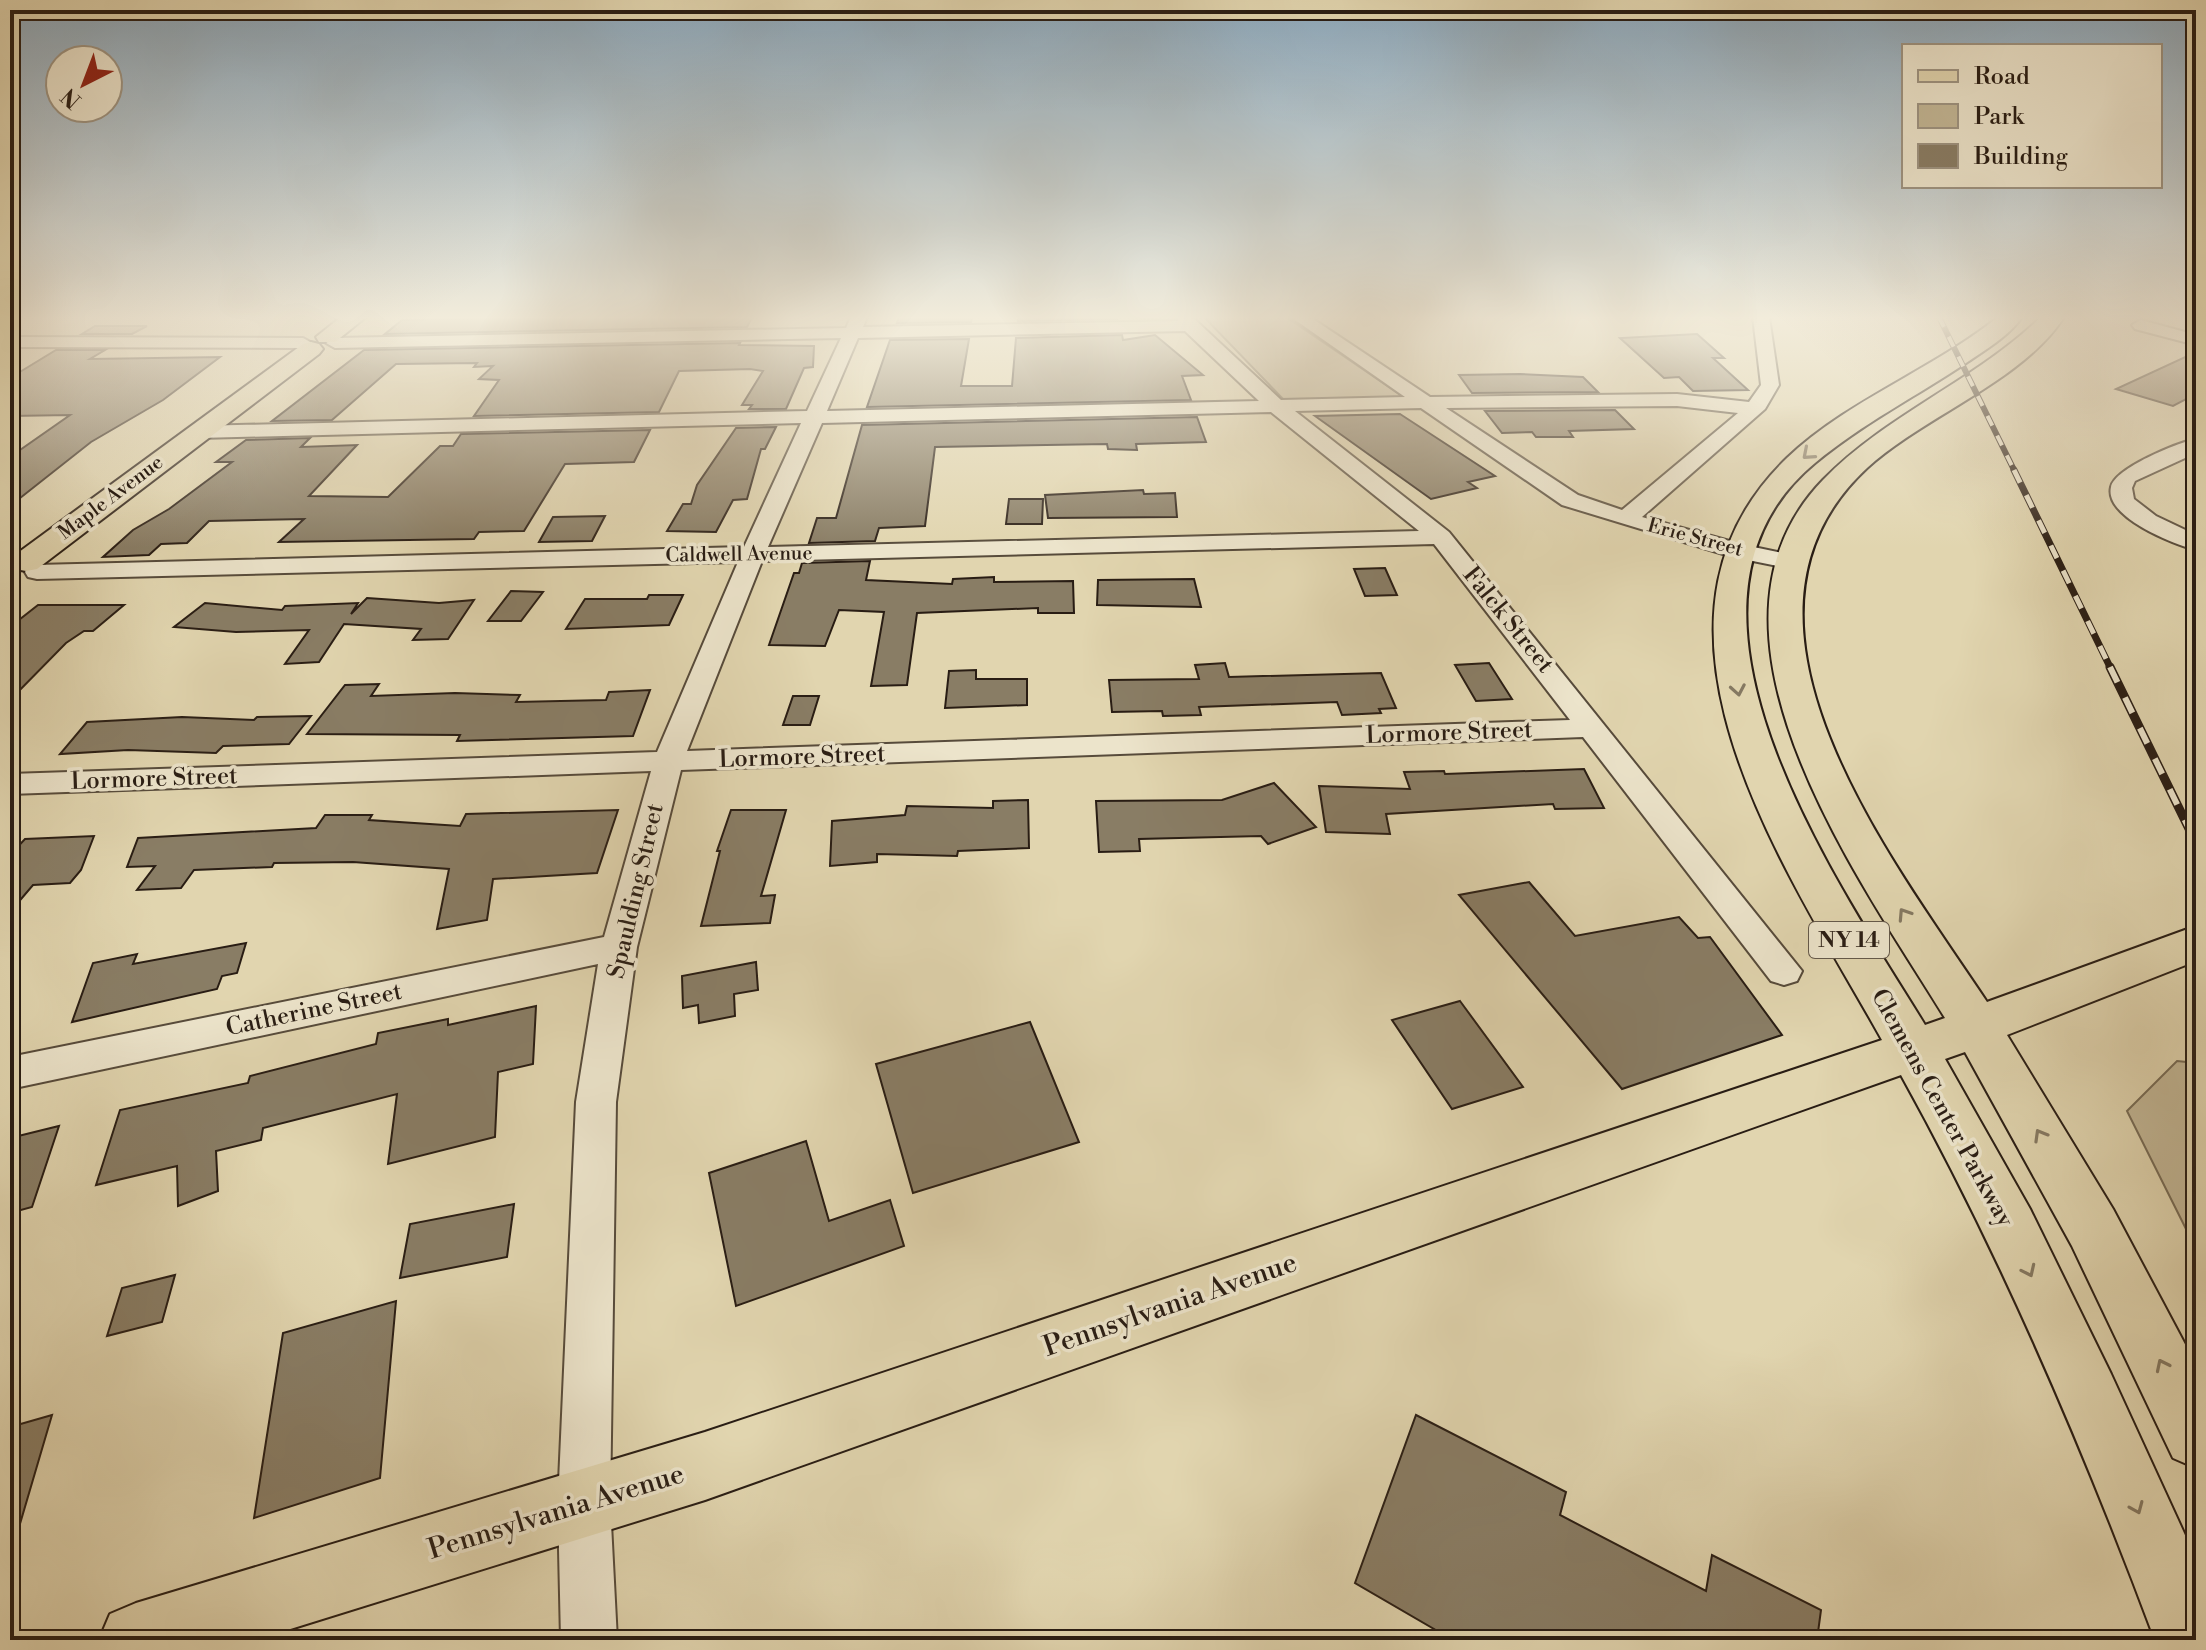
<svg xmlns="http://www.w3.org/2000/svg" width="2206" height="1650" viewBox="0 0 2206 1650" font-family="'Libre Bodoni',serif">
<style>
.green{fill:#c2b695;stroke:#766a54;stroke-width:2}
.building{fill:#897d65;stroke:#291d14;stroke-width:2}
.lines{fill:none;stroke-linecap:round;stroke-linejoin:round}
.minor-casing{stroke:#574b3b;stroke-width:4}
.major-casing{stroke:#291d14;stroke-width:4}
.minor{fill:#ece4cb;fill-rule:evenodd}
.major{fill:#e1d5af;fill-rule:evenodd}
.rail-far2-casing{stroke:#291d14;stroke-width:6}
.rail-far1-casing{stroke:#291d14;stroke-width:7}
.rail-casing{stroke:#291d14;stroke-width:9}
.rail-far2{stroke:#ece4cb;stroke-width:4;stroke-dasharray:11;stroke-linecap:butt}
.rail-far1{stroke:#ece4cb;stroke-width:5;stroke-dasharray:14;stroke-linecap:butt}
.rail{stroke:#ece4cb;stroke-width:6;stroke-dasharray:17;stroke-linecap:butt}
.oneway{stroke:#857962}
.labels{text-anchor:middle;dominant-baseline:central;stroke-width:7;stroke-linejoin:round;paint-order:stroke}
.far-street-label{font-size:20px;fill:#291d14;stroke:#ece4cb}
.shield{fill:#ece4cb;stroke:#64594b;stroke-width:2}
.shield-label{font-size:22px;font-weight:bold;fill:#291d14}
.street-label{font-size:24px;fill:#291d14;stroke:#ece4cb}
.near-street-label{font-size:28px;fill:#291d14;stroke:#ece4cb}
</style>
<rect width="100%" height="100%" fill="#e1d5af"/>
<filter id="stains"><feTurbulence type="fractalNoise" baseFrequency=".0025" numOctaves="4"/><feColorMatrix values="0 0 0 0 .2 0 0 0 0 .09 0 0 0 0 .02 0 0 0 .5 -.17"/></filter>
<radialGradient id="worn" r=".72"><stop offset=".6" stop-color="#630" stop-opacity="0"/><stop offset="1" stop-color="#630" stop-opacity=".3"/></radialGradient>
<g class="green">
<polygon points="1204,317 1286,317 1408,400 1284,400"/>
<polygon points="2177,1061 2196,1063 2196,1249 2127,1111"/>
</g>
<g class="building">
<polygon points="567,317 752,317 747,327 385,334 402,320"/>
<polygon points="899,317 972,317 971,322 897,323"/>
<polygon points="1018,317 1116,317 1117,319 1018,321"/>
<polygon points="95,326 147,326 132,334 82,334"/>
<polygon points="1697,334 1724,358 1713,358 1748,390 1693,391 1679,377 1664,378 1620,338"/>
<polygon points="1122,335 1123,340 1155,335 1203,375 1182,376 1191,400 867,407 890,340 969,339 961,386 1012,386 1016,338"/>
<polygon points="740,343 739,345 814,346 813,367 804,368 786,409 749,409 752,405 742,405 763,371 750,369 679,371 659,412 474,416 499,380 479,379 493,366 474,367 477,363 396,364 332,420 272,421 364,350"/>
<polygon points="56,350 105,350 90,359 220,357 163,400 91,442 10,506 10,457 70,415 10,416 10,378"/>
<polygon points="2196,352 2196,394 2173,406 2116,389"/>
<polygon points="1520,374 1583,377 1598,392 1472,393 1459,375"/>
<polygon points="1615,410 1634,429 1569,431 1573,437 1536,437 1532,432 1502,433 1485,411"/>
<polygon points="1400,414 1495,476 1468,482 1477,488 1431,499 1315,416"/>
<polygon points="1197,417 1206,442 1136,444 1137,450 1108,449 1107,444 935,447 925,526 879,528 875,541 809,543 817,518 836,518 862,425"/>
<polygon points="776,427 765,449 761,449 747,499 733,500 716,532 667,531 683,504 691,504 697,485 736,428"/>
<polygon points="650,430 634,462 565,464 524,531 479,532 474,539 279,542 304,519 209,521 187,543 161,544 149,555 103,557 133,530 169,509 232,462 216,462 246,440 310,438 301,447 357,445 309,496 388,497 440,446 453,446 461,434"/>
<polygon points="1143,490 1144,494 1175,493 1177,517 1048,518 1045,495"/>
<polygon points="1009,499 1043,499 1042,524 1006,524"/>
<polygon points="605,516 592,541 539,542 553,517"/>
<polygon points="870,561 866,580 952,584 953,579 994,577 994,582 1073,581 1074,613 1038,613 1038,608 917,613 907,685 871,686 884,612 839,610 825,646 769,645 794,573 799,573 802,563"/>
<polygon points="1385,568 1397,595 1365,596 1354,569"/>
<polygon points="1194,579 1201,607 1097,605 1098,580"/>
<polygon points="511,591 543,592 521,621 488,621"/>
<polygon points="649,595 683,595 669,625 566,629 585,599 647,599"/>
<polygon points="367,598 439,603 474,600 448,639 413,640 421,629 344,624 319,662 285,664 309,630 236,632 174,627 205,603 282,610 285,606 358,603 351,614"/>
<polygon points="38,605 124,605 93,631 84,631 66,643 10,700 10,627"/>
<polygon points="1225,663 1229,677 1381,673 1396,708 1379,709 1381,713 1342,715 1337,702 1199,707 1201,715 1163,716 1162,711 1112,712 1109,680 1199,679 1195,665"/>
<polygon points="1489,663 1512,699 1476,701 1455,665"/>
<polygon points="976,670 976,679 1027,679 1027,705 945,708 949,671"/>
<polygon points="379,684 371,696 455,693 520,695 516,702 606,700 609,692 650,690 633,736 457,741 460,735 307,734 345,685"/>
<polygon points="793,696 819,696 810,725 783,725"/>
<polygon points="311,716 289,744 223,746 216,753 128,750 60,754 87,722 182,717 254,720 257,717"/>
<polygon points="1584,769 1604,808 1555,809 1553,804 1386,814 1390,834 1326,832 1319,786 1410,789 1404,772 1444,771 1445,774"/>
<polygon points="1274,783 1316,827 1268,844 1261,836 1139,839 1140,851 1099,852 1096,801 1222,800"/>
<polygon points="1028,800 1029,848 958,851 957,856 877,854 877,862 830,866 832,821 905,815 907,806 993,808 993,801"/>
<polygon points="618,810 597,873 493,879 487,920 437,929 449,869 353,862 274,863 272,867 194,870 181,888 137,890 155,866 127,867 138,838 316,828 325,815 372,815 369,820 460,826 466,814"/>
<polygon points="731,810 786,810 761,896 775,895 770,923 701,926 720,851 717,851"/>
<polygon points="94,836 81,870 70,883 33,885 10,912 10,855 25,839"/>
<polygon points="1529,882 1575,936 1679,917 1698,938 1710,937 1782,1035 1622,1089 1459,895"/>
<polygon points="246,943 237,973 222,976 217,989 72,1022 93,963 137,954 133,964"/>
<polygon points="756,962 758,990 734,994 735,1016 699,1023 698,1005 683,1008 682,976"/>
<polygon points="1460,1001 1523,1087 1452,1109 1392,1020"/>
<polygon points="536,1006 533,1064 498,1072 495,1137 388,1164 397,1094 263,1128 261,1140 216,1151 218,1191 178,1206 177,1166 96,1185 120,1110 248,1083 250,1076 376,1044 378,1033 448,1019 448,1025"/>
<polygon points="1030,1022 1079,1142 913,1193 876,1064"/>
<polygon points="59,1126 32,1207 10,1213 10,1138"/>
<polygon points="806,1141 829,1221 890,1200 904,1246 736,1306 709,1173"/>
<polygon points="514,1204 507,1257 400,1278 410,1224"/>
<polygon points="175,1275 162,1322 107,1336 122,1288"/>
<polygon points="396,1301 380,1478 254,1518 283,1333"/>
<polygon points="52,1415 17,1534 10,1533 10,1427"/>
<polygon points="1416,1415 1566,1492 1560,1515 1706,1591 1712,1555 1821,1610 1817,1640 1453,1640 1355,1583"/>
</g>
<g class="lines">
<g class="minor-casing">
<g id="minor">
<path d="M851,317H867L863,327L1178,321L1176,317H1192L1281,400L1405,397L1291,317H1310L1430,397L1677,394L1749,402L1761,385L1753,317H1769L1779,385L1765,409L1642,517L1744,545L1801,557L1804,562L1801,567L1792,569L1733,557L1562,505L1421,408L1295,411L1449,532L1802,971L1797,981L1784,985L1771,981L1583,737L681,770L637,947L616,1102L610,1504L617,1640H561L558,1504L576,1102L598,964L10,1089V1057L604,937L651,771L10,794V774L657,752L738,562L37,579L28,577L25,572L28,567L37,565L744,547L801,423L199,438L189,432L199,426L807,411L841,338L335,348L326,343L335,338L846,328ZM1185,331L1259,401L827,411L858,338ZM1677,406L1738,413L1622,510L1578,495L1446,408ZM1271,412L1419,531L768,547L822,423ZM1434,544L1570,720L687,751L762,561Z"/>
<polygon points="2141,320 2196,335 2196,345 2135,329 2132,325"/>
<polygon points="10,337 303,338 312,343 303,348 10,347"/>
<path d="M2196,439V453L2135,481L2132,488L2134,499L2156,516L2196,535V550C2173,544 2104,517 2111,487C2115,468 2177,443 2196,439Z"/>
</g>
</g>
<g class="major-casing">
<g id="major">
<polygon points="341,317 366,317 335,342 319,342 316,337"/>
<path d="M1998,317H2022C2009,336 1985,350 1966,363C1915,397 1862,424 1815,463C1642,606 1840,886 1925,1025L1945,1018C1861,881 1677,631 1823,480C1887,414 1975,381 2041,317H2064C2023,381 1924,416 1867,468C1702,621 1895,863 1987,1002L2196,926V961L2007,1035L2113,1209L2196,1365V1468L2173,1458L2072,1246L1965,1052L1945,1059L2030,1209L2111,1374L2184,1533L2196,1560V1640H2155C2083,1447 2001,1255 1901,1075L705,1500L255,1640H99L110,1614L136,1603L705,1432L1882,1040C1791,876 1613,626 1787,458C1848,400 1932,370 1998,317Z"/>
<polygon points="311,342 319,344 323,349 319,354 37,569 26,571 15,569 10,562 15,555 303,344"/>
</g>
</g>
<use href="#minor" class="minor"/>
<use href="#major" class="major"/>
<g class="rail-far2-casing">
<polyline id="rail-far2" points="1939,317 2015,472"/>
</g>
<g class="rail-far1-casing">
<polyline id="rail-far1" points="2014,470 2111,669"/>
</g>
<g class="rail-casing">
<polyline id="rail" points="2110,667 2196,843"/>
</g>
<use href="#rail-far2" class="rail-far2"/>
<use href="#rail-far1" class="rail-far1"/>
<use href="#rail" class="rail"/>
</g>
<defs><path id="oneway-chevron" d="M-2-3.5L2.5 0L-2 3.5" fill="none" stroke-width="1.6" stroke-linecap="round" stroke-linejoin="round" transform="scale(2)"/></defs>
<g class="oneway">
<use href="#oneway-chevron" transform="translate(1808 454) rotate(139)"/>
<use href="#oneway-chevron" transform="translate(1738 690) rotate(80)"/>
<use href="#oneway-chevron" transform="translate(1904 914) rotate(-123)"/>
<use href="#oneway-chevron" transform="translate(2040 1135) rotate(-120)"/>
<use href="#oneway-chevron" transform="translate(2029 1271) rotate(65)"/>
<use href="#oneway-chevron" transform="translate(2162 1365) rotate(-116)"/>
<use href="#oneway-chevron" transform="translate(2137 1508) rotate(67)"/>
</g>
<linearGradient id="sky" x2="0" y2="1"><stop stop-color="#8ca8bc"/><stop offset="0.58" stop-color="#f2ecdb"/><stop offset="1" stop-color="#f2ecdb" stop-opacity="0"/></linearGradient>
<rect width="2206" height="548" fill="url(#sky)"/>
<g class="labels">
<g class="far-street-label">
<text transform="translate(111 498) rotate(-37)">Maple Avenue</text>
<text transform="translate(1695 538) rotate(15)">Erie Street</text>
<text transform="translate(739 555) rotate(-1)">Caldwell Avenue</text>
</g>
<rect class="shield" x="1809" y="922" width="80" height="36" rx="6"/>
<g class="shield-label">
<text x="1849" y="940">NY 14</text>
</g>
<g class="street-label">
<text transform="translate(1508 620) rotate(51)">Falck Street</text>
<text transform="translate(1449 733) rotate(-2)">Lormore Street</text>
<text transform="translate(802 757) rotate(-2)">Lormore Street</text>
<text transform="translate(154 779) rotate(-2)">Lormore Street</text>
<text transform="translate(636 891) rotate(-77)">Spaulding Street</text>
<text transform="translate(314 1010) rotate(-12)">Catherine Street</text>
<text transform="translate(1942 1108) rotate(61)">Clemens Center Parkway</text>
</g>
<g class="near-street-label">
<text transform="translate(1170 1305) rotate(-19)">Pennsylvania Avenue</text>
<text transform="translate(556 1512) rotate(-17)">Pennsylvania Avenue</text>
</g>
</g>
<rect width="2206" height="1650" fill="none" stroke="#e1d5af" stroke-width="40"/>
<rect x="12" y="12" width="2182" height="1626" fill="none" stroke="#291d14" stroke-width="4"/>
<rect x="20" y="20" width="2166" height="1610" fill="none" stroke="#291d14" stroke-width="2"/>
<rect x="1902" y="44" width="260" height="144" fill="#ece4cb" stroke="#9e9482" stroke-width="2"/>
<rect x="1918" y="70" width="40" height="12" fill="#e1d5af" stroke="#9e9482" stroke-width="2"/>
<text x="1974" y="84" font-size="24" fill="#291d14">Road</text>
<rect x="1918" y="104" width="40" height="24" fill="#c2b695" stroke="#9e9482" stroke-width="2"/>
<text x="1974" y="124" font-size="24" fill="#291d14">Park</text>
<rect x="1918" y="144" width="40" height="24" fill="#897d65" stroke="#9e9482" stroke-width="2"/>
<text x="1974" y="164" font-size="24" fill="#291d14">Building</text>
<g transform="translate(84 84) rotate(222)"><circle r="38" fill="#ece4cb" stroke="#9e9482" stroke-width="2"/>
<path d="M0-6L14 30L0 20L-14 30Z" fill="#8f2418"/>
<text y="-12" font-size="22" font-weight="bold" text-anchor="middle" fill="#291d14">N</text>
</g>
<rect width="100%" height="100%" filter="url(#stains)"/>
<rect width="100%" height="100%" fill="url(#worn)"/>
</svg>
